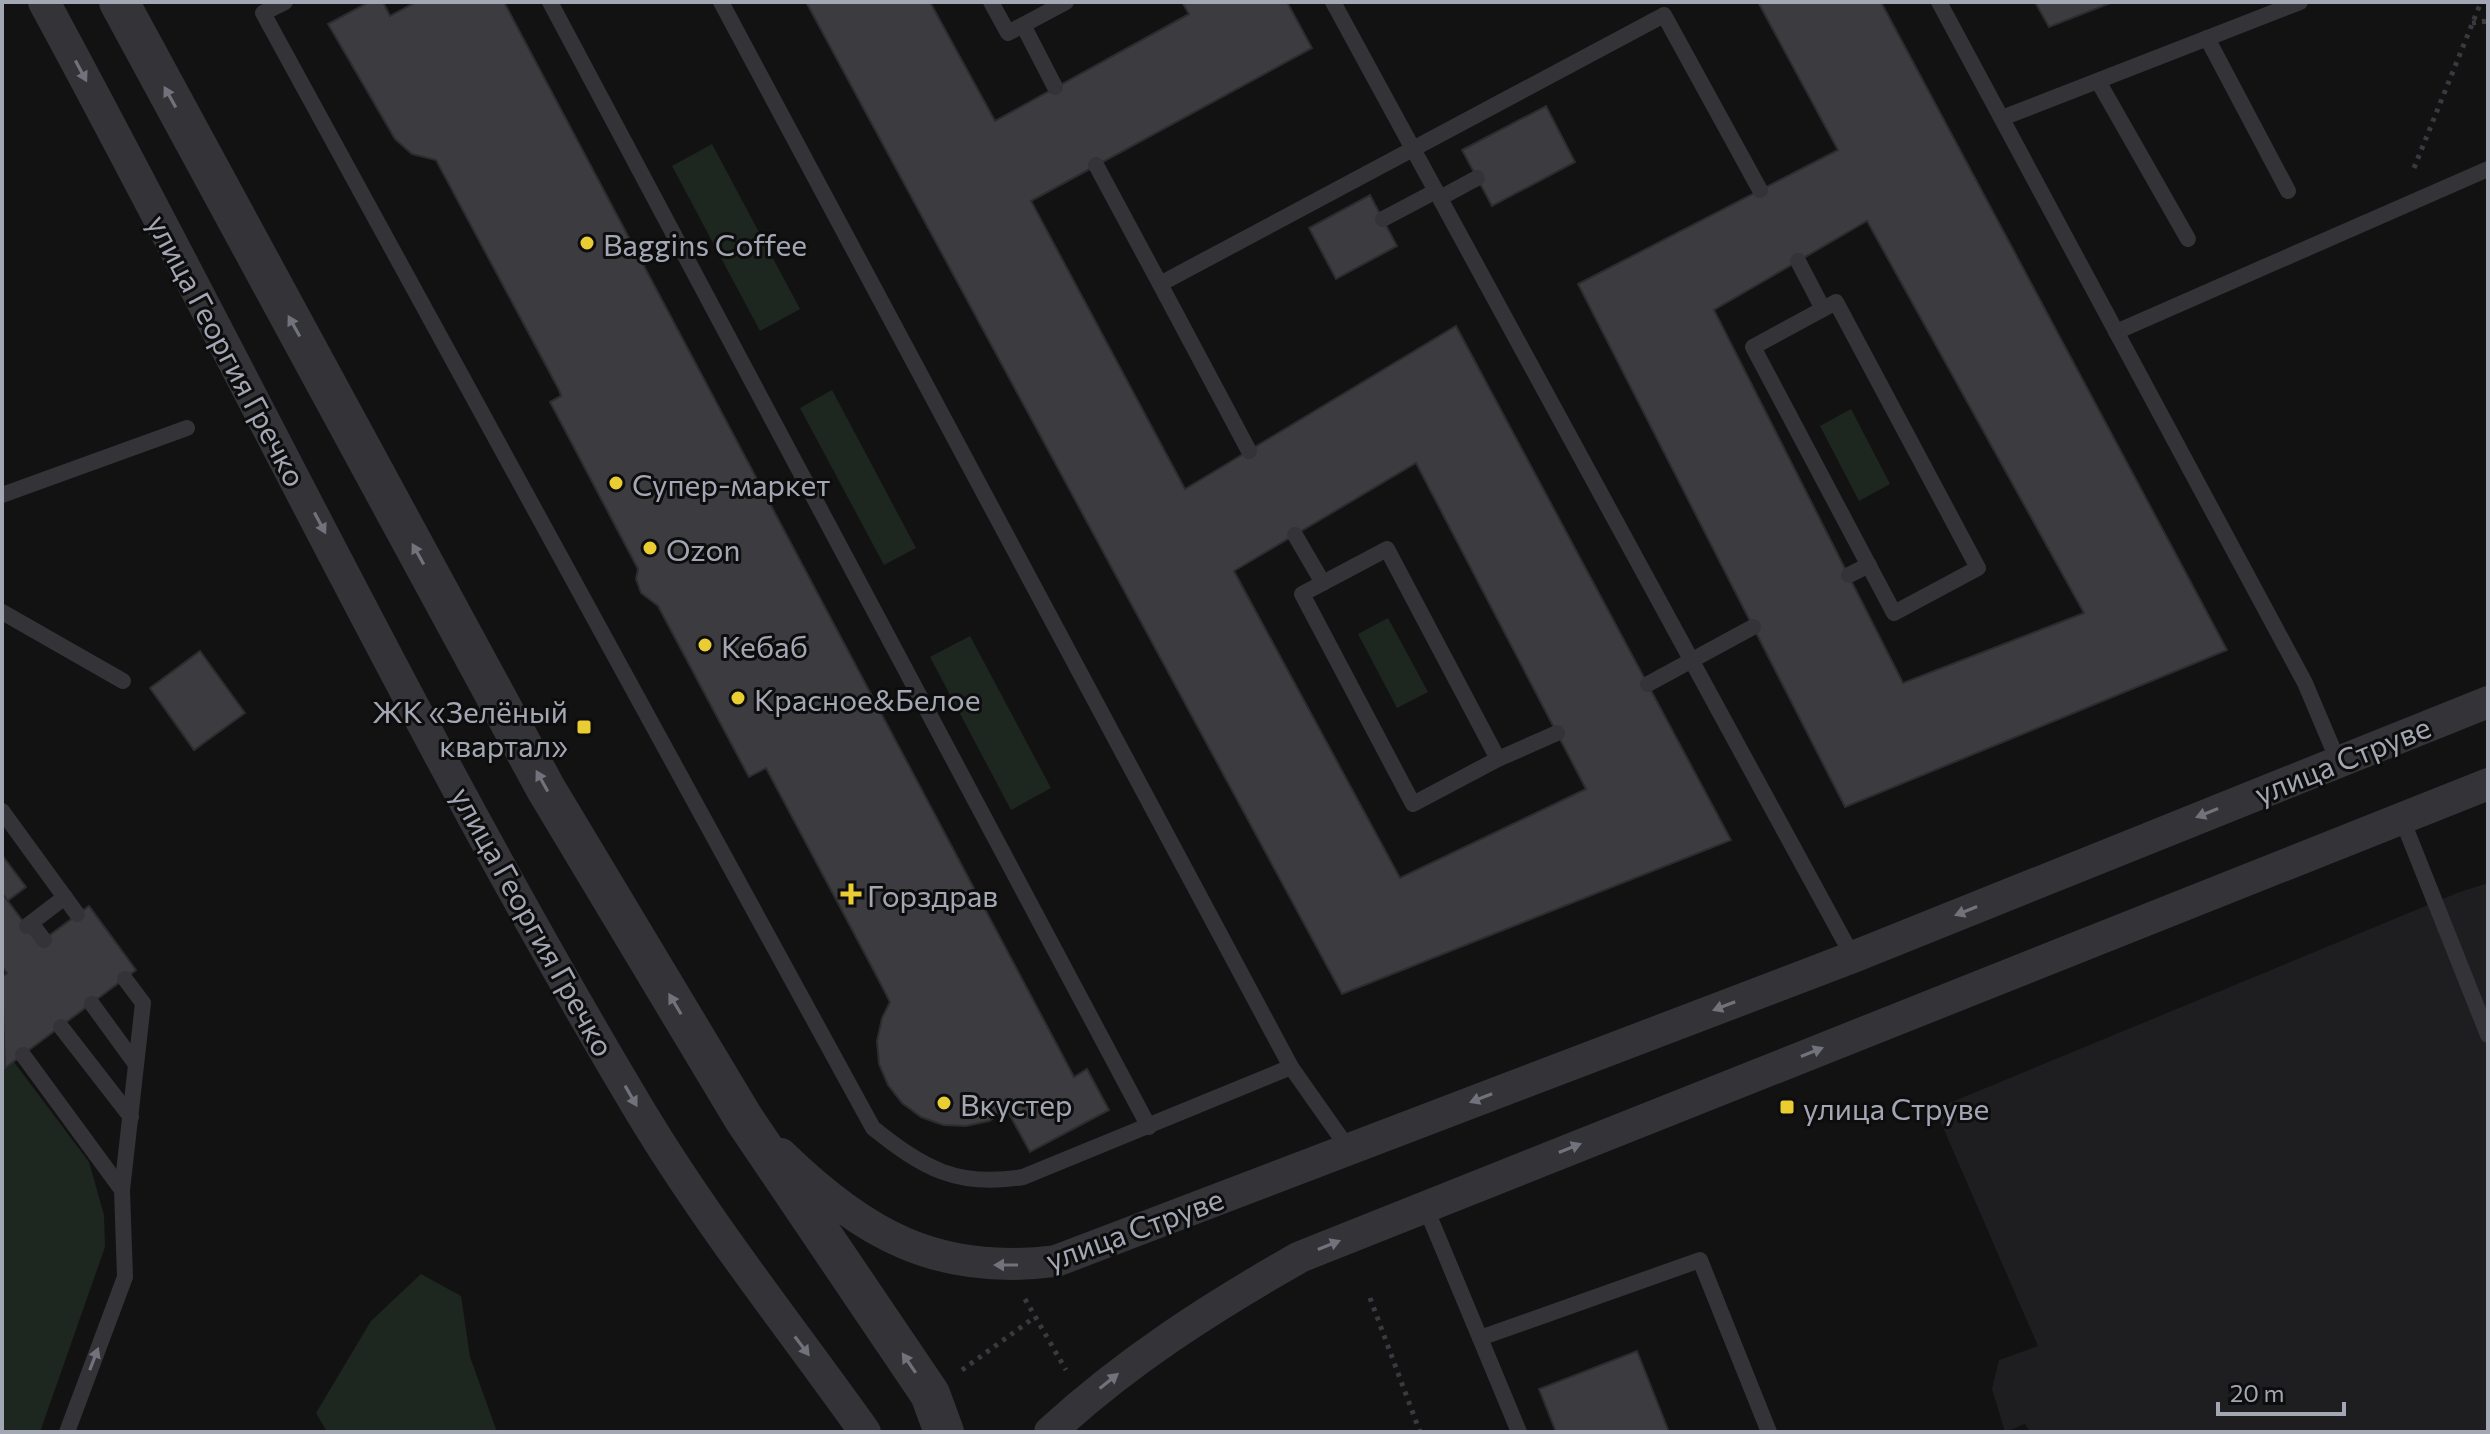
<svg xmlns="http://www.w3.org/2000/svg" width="2490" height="1434" viewBox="0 0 2490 1434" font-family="Commissioner,sans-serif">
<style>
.built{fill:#1e1e20}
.green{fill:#1e2620}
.building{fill:#3c3c40;stroke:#2c2c2f;stroke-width:2;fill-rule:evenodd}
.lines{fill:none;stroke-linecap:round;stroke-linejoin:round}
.path{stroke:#39393f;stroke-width:5;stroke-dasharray:4 6;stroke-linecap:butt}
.service{stroke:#333338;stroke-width:16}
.minor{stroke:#333338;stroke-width:32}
.tertiary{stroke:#333338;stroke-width:40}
.oneway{fill:#71727c}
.poi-dot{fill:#eacc33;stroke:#0d0d0e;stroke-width:3}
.labels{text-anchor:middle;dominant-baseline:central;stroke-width:6;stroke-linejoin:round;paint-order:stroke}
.poi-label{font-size:30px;fill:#a3a6b3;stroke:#0d0d0e;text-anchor:start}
.street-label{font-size:30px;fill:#a3a6b3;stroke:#0d0d0e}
</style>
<rect width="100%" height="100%" fill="#121213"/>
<polygon class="built" points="2488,883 2488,1432 2030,1432 2025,1424 2005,1432 1992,1389 1999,1360 2038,1346 1935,1109 2457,893"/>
<g class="green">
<polygon points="712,144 800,309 760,331 672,166"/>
<polygon points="832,390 916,548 884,565 800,408"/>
<polygon points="1851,409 1890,484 1859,501 1820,426"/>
<polygon points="1388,618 1428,692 1397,708 1358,634"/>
<polygon points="970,636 1051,788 1011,810 930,657"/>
<polygon points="2,1046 89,1162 104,1215 105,1247 40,1432 2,1432"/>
<polygon points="421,1274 461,1296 470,1357 497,1432 327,1432 316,1413 371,1321"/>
</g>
<g class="building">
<polygon points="369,2 383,2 390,16 416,2 504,2 1074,1077 1087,1069 1109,1110 1030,1152 1007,1110 989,1121 966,1126 943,1125 921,1117 902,1103 888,1085 879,1064 877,1041 882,1018 890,1002 874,971 766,768 749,777 658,606 641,593 636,579 638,569 550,402 561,396 559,390 436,160 412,154 395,139 328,24"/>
<path d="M806,2H930L995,121L1189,14L1182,2H1287L1312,48L1031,201L1185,489L1456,326L1731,840L1342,994ZM1416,463L1586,789L1400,878L1234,571Z"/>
<path d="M1758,2H1881L2227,650L1845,807L1578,284L1838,150ZM1867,221L2084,613L1903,683L1714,310Z"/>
<polygon points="2035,2 2113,2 2049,27"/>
<polygon points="1546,106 1575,162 1492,206 1462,150"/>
<polygon points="1370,195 1397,246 1336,279 1309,228"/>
<polygon points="200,651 245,713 194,750 150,688"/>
<polygon points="2,855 26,887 2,905"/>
<polygon points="2,893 39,943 89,906 136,970 5,1068 2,977 7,973 2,967"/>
<polygon points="1637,1351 1669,1432 1556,1432 1539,1389"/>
</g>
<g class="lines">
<g class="path">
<polyline points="2472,23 2488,21"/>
<polyline points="2414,168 2481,2"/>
<polyline points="1370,1298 1420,1432"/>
<polyline points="1025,1299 1066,1370"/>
<polyline points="962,1370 1035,1317"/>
</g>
<g class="service">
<path d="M285,2L263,13L873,1128C923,1168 957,1188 1023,1177L1291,1067"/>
<polyline points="550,2 1149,1127"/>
<polyline points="721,2 1291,1067 1348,1148"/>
<polyline points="991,2 1008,33 1066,2"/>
<polyline points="1333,2 1853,957"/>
<polyline points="1939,2 2305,683 2338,761"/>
<polyline points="1023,25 1055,87"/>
<polyline points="2207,38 2288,191"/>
<polyline points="2098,81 2188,239"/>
<polyline points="2002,118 2300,2"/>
<polyline points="1096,165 1160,284 1664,15 1760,190"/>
<polyline points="1440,198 1477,178"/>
<polyline points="1383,219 1436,191"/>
<polyline points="1798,261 1823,309"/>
<polyline points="1160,284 1249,451"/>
<polygon points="1836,302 1978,568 1894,613 1753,347"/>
<polyline points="2116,332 2488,169"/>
<polyline points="2,495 187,428"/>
<polyline points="1295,535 1323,583"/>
<polygon points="1387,549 1498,759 1413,804 1302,594"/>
<polyline points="1849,575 1869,565"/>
<polyline points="2,612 123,681"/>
<polyline points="1648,684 1753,627"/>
<polyline points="1498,759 1557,733"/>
<polyline points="2,811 77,914"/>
<polyline points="2402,819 2488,1035"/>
<polyline points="31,923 44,940"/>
<polyline points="27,926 65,897"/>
<polyline points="92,1004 135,1063"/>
<polyline points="61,1027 131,1117"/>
<polyline points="23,1055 122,1190"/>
<polyline points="1425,1206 1480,1338 1700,1260 1769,1432"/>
<polyline points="1480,1338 1519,1432"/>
<polyline points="67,1432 125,1277 122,1190 143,1003 125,979"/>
</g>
<g class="minor">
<path d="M44,2C243,369 423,747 637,1106C705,1220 788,1324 865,1432"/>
<path d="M781,1154C864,1235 938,1276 1056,1261L1853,957L2488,702"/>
<path d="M1050,1432C1126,1362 1210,1308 1300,1257L2488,784"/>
</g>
<polyline class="tertiary" points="119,2 546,789 744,1119 930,1394 944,1432"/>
</g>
<defs><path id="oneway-solid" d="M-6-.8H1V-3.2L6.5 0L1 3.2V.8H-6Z" transform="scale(2)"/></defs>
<g class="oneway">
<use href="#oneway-solid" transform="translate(81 71) rotate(62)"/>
<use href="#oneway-solid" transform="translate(170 97) rotate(-119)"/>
<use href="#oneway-solid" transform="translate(294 326) rotate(-119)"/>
<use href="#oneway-solid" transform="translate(320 523) rotate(62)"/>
<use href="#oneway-solid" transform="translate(418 554) rotate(-119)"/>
<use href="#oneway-solid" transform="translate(542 781) rotate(-119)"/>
<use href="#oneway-solid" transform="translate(2207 813) rotate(158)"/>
<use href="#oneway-solid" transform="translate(1966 911) rotate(158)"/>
<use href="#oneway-solid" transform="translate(675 1004) rotate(-121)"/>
<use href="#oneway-solid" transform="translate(1724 1006) rotate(159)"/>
<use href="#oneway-solid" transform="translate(1812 1052) rotate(-22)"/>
<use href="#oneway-solid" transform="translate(631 1096) rotate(60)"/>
<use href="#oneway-solid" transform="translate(1481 1098) rotate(159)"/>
<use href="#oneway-solid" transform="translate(1570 1148) rotate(-22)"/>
<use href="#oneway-solid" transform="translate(1329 1245) rotate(-22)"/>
<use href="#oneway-solid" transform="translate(1006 1265) rotate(-180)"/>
<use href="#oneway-solid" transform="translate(802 1346) rotate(53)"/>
<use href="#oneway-solid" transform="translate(94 1359) rotate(-69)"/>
<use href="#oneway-solid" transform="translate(909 1363) rotate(-124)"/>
<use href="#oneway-solid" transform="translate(1109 1381) rotate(-39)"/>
</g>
<g class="poi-dot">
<circle cx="587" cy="243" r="8"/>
<circle cx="616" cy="483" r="8"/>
<circle cx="650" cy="548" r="8"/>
<circle cx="705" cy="645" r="8"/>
<circle cx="738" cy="698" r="8"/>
<rect x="576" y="719" width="16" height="16" rx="4"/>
<path d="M847 882h8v8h8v8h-8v8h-8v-8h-8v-8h8z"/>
<circle cx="944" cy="1103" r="8"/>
<rect x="1779" y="1099" width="16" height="16" rx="4"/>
</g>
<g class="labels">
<g class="poi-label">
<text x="603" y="243">Baggins Coffee</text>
<text x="632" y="483">Супер-маркет</text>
<text x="666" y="548">Ozon</text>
<text x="721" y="645">Кебаб</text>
<text x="754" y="698">Красное&amp;Белое</text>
<text x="568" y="710" text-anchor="end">ЖК «Зелёный<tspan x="568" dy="34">квартал»</tspan></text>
<text x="867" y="894">Горздрав</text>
<text x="960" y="1103">Вкустер</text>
<text x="1803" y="1107">улица Струве</text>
</g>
<g class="street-label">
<text transform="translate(228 350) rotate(62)">улица Георгия Гречко</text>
<text transform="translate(2342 759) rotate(-22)">улица Струве</text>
<text transform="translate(534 921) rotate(61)">улица Георгия Гречко</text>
<text transform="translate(1134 1228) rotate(-20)">улица Струве</text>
</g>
</g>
<rect width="2490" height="1434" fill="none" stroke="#a3a6b3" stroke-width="8"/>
<path d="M2218 1402v12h126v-12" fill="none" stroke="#a3a6b3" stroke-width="4"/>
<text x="2230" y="1402" font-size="24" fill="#a3a6b3" stroke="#0d0d0e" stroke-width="6" paint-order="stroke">20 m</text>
</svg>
